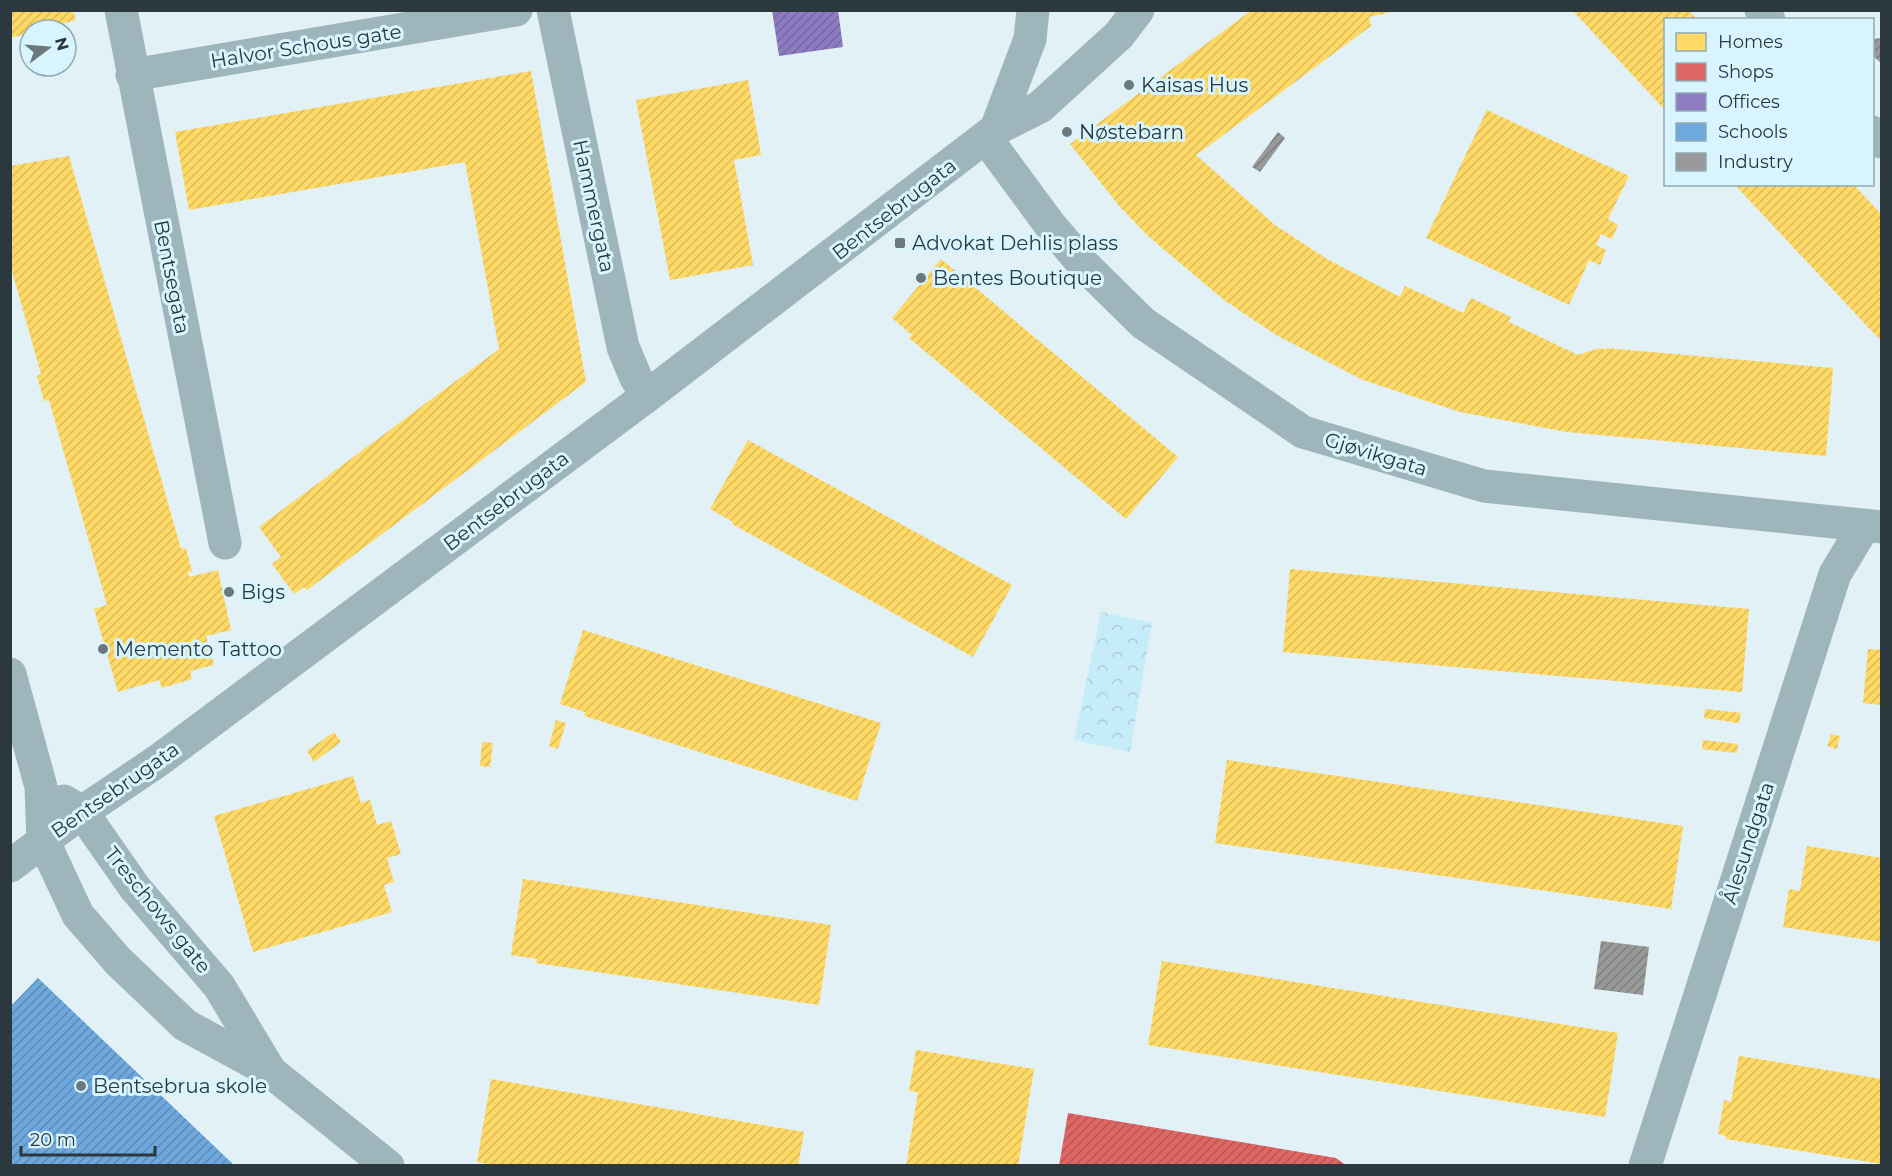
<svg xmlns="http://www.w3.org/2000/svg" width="1892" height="1176" viewBox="0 0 1892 1176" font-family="Montserrat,sans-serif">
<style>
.forest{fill:url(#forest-crowns)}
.homes{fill:url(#homes-hatch)}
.shops{fill:url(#shops-hatch)}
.offices{fill:url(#offices-hatch)}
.schools{fill:url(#schools-hatch)}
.industry{fill:url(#industry-hatch)}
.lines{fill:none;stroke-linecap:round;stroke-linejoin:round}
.minor{stroke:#9eb5bb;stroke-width:33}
.poi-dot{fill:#6b797e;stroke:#d8f5ff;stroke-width:2}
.labels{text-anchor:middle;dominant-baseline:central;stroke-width:6;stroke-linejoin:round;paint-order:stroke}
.street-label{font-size:20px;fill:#2b393e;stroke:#d8f5ff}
.poi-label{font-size:20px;fill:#2b393e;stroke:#d8f5ff;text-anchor:start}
</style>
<defs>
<pattern id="forest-crowns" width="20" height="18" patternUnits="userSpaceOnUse" patternTransform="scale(1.5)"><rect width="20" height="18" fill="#c7ecf9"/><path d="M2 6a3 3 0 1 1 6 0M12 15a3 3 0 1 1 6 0" fill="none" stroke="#abcbd6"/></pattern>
<pattern id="homes-hatch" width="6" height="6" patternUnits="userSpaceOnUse" patternTransform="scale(1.5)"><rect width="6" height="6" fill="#ffd966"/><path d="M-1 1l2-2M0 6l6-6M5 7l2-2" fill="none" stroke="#dbbb5a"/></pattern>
<pattern id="shops-hatch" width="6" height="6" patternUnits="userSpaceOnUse" patternTransform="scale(1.5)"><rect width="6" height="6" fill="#e06666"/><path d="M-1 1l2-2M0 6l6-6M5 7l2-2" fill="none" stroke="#b65555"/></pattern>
<pattern id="offices-hatch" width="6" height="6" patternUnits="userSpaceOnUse" patternTransform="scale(1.5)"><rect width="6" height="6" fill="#8e7cc3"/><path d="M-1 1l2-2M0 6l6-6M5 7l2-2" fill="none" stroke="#7467a0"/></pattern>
<pattern id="schools-hatch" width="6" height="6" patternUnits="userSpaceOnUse" patternTransform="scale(1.5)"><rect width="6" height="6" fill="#6fa8dc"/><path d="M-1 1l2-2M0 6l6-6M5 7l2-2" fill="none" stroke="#5b8ab4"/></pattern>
<pattern id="industry-hatch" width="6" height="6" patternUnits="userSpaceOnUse" patternTransform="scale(1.5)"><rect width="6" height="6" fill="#999"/><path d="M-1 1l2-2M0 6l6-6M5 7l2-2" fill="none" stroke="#7d7e7e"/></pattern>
</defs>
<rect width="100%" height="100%" fill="#e1f1f6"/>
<polygon class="forest" points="1101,612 1152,623 1130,752 1074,740"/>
<g class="homes">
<polygon points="10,10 73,10 76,20 39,30 30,30 30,33 10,38"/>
<polygon points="1252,10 1400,10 1369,17 1371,26 1196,155 1275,225 1327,259 1400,297 1405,286 1463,313 1471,298 1511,317 1509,322 1578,355 1600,348 1605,350 1606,348 1833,368 1826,456 1567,432 1460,412 1363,380 1276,335 1224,300 1148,236 1120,207 1070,144"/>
<polygon points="1572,10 1689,10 1697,20 1666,20 1666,111"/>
<polygon points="531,71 586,382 307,590 304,587 294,594 272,564 281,557 259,527 499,349 465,162 189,210 175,132"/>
<polygon points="748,80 761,155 734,160 753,265 670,280 636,100"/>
<polygon points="1487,110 1629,176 1608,219 1618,225 1612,239 1601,234 1596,245 1606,250 1600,265 1589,260 1569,305 1426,238"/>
<polygon points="69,156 181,549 186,548 192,571 188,572 189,577 218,570 231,630 206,636 214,665 190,671 192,679 162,688 159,680 118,692 94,609 107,605 49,400 44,401 37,376 41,374 10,264 10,166"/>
<polygon points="1734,184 1853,184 1882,215 1882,342"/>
<polygon points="941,259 1178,457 1126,519 909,338 912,335 892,318"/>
<polygon points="748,440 1012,585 973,657 732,524 733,522 710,509"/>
<polygon points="1290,569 1749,609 1742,692 1283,652"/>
<polygon points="583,630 881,723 857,801 584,716 585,712 560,704"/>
<polygon points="1868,649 1882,650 1882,705 1863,703"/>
<polygon points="1705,709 1741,713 1739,723 1704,718"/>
<polygon points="556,720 566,723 558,749 549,746"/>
<polygon points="334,732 341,742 314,762 307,751"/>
<polygon points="1831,734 1840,736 1837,749 1827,746"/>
<polygon points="1703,740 1738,744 1737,753 1702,749"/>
<polygon points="482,742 493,743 490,767 480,766"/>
<polygon points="1227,760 1683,826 1671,909 1215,843"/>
<polygon points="353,776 361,803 370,800 377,825 391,821 401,854 387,858 394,882 384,885 392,912 253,952 214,816"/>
<polygon points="1807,846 1882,858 1882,942 1783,927 1789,889 1800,891"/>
<polygon points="523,879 831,925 819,1005 536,963 537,959 511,955"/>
<polygon points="1162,961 1618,1033 1605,1117 1148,1045"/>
<polygon points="916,1050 1034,1069 1018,1166 906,1166 918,1092 909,1091"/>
<polygon points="1739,1056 1882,1079 1882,1164 1726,1139 1726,1136 1718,1134 1724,1100 1731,1102"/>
<polygon points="491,1079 804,1132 798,1166 498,1166 477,1162"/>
</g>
<polygon class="shops" points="1068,1113 1336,1158 1347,1166 1059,1166"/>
<polygon class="offices" points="772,10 838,10 843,47 779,56"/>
<polygon class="schools" points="38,978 235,1166 10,1166 10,1007"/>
<g class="industry">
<polygon points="1882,38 1882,64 1872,55 1872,39"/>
<polygon points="1278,132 1285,138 1260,172 1252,167"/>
<polygon points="1601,941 1649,947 1643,995 1594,989"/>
</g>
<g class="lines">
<g class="minor">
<polyline points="121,10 225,543"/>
<polyline points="553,10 623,347 636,378 647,396"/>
<polyline points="1761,10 1769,20"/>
<polyline points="132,75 516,10"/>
<polyline points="996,129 1030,39 1033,10"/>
<polyline points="1872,132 1882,142"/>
<polyline points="986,138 1050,225 1083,264 1143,323 1303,432 1484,486 1882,527"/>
<polyline points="10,674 41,787 43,840 78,915 118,961 185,1025 271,1072 388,1166"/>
<polyline points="64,801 82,812 135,888 219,986 270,1071"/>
<polyline points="10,866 82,812 159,760 647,396 996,129 1040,107 1119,35 1138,10"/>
<polyline points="1645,1166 1835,574 1864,526"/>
</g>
</g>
<g class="poi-dot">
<circle cx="1129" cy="85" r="6"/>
<circle cx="1067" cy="132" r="6"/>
<rect x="894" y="237" width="12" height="12" rx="3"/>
<circle cx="921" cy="278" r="6"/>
<circle cx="229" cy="592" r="6"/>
<circle cx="103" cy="649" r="6"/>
<circle cx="81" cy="1086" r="6"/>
</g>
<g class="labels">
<g class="street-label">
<text transform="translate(306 46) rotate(-9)">Halvor Schous gate</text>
<text transform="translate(594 206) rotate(78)">Hammergata</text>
<text transform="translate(894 209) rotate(-38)">Bentsebrugata</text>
<text transform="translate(172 277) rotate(79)">Bentsegata</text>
<text transform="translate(1376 454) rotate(17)">Gjøvikgata</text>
<text transform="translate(506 501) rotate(-37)">Bentsebrugata</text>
<text transform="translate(115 790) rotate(-35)">Bentsebrugata</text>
<text transform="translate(1748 843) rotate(-72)">Ålesundgata</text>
<text transform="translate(158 910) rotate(51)">Treschows gate</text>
</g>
<g class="poi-label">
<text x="1141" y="85">Kaisas Hus</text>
<text x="1079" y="132">Nøstebarn</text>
<text x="912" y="243">Advokat Dehlis plass</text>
<text x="933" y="278">Bentes Boutique</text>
<text x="241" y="592">Bigs</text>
<text x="115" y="649">Memento Tattoo</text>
<text x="93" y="1086">Bentsebrua skole</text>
</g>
</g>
<rect width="1892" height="1176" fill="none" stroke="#2b393e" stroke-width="24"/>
<rect x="1664" y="18" width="210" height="168" fill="#d8f5ff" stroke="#93aab2" stroke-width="1.5"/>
<rect x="1676" y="33" width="30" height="18" fill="#ffd966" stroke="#93aab2" stroke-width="1.5"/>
<text x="1718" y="48" font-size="18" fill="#2b393e">Homes</text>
<rect x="1676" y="63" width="30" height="18" fill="#e06666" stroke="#93aab2" stroke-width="1.5"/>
<text x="1718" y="78" font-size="18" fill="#2b393e">Shops</text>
<rect x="1676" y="93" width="30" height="18" fill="#8e7cc3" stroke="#93aab2" stroke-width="1.5"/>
<text x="1718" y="108" font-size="18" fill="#2b393e">Offices</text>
<rect x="1676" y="123" width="30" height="18" fill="#6fa8dc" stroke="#93aab2" stroke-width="1.5"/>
<text x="1718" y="138" font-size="18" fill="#2b393e">Schools</text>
<rect x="1676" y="153" width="30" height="18" fill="#999999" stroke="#93aab2" stroke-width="1.5"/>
<text x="1718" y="168" font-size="18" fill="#2b393e">Industry</text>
<g transform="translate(48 48) rotate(74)"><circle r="28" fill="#d8f5ff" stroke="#93aab2" stroke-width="1.5"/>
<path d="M0-4.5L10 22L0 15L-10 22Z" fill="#6b797e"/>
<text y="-9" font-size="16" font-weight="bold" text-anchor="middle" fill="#2b393e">N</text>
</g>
<path d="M21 1146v9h134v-9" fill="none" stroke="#2b393e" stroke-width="3"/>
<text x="30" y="1146" font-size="18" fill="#2b393e" stroke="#d8f5ff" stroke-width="4.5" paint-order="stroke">20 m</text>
</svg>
